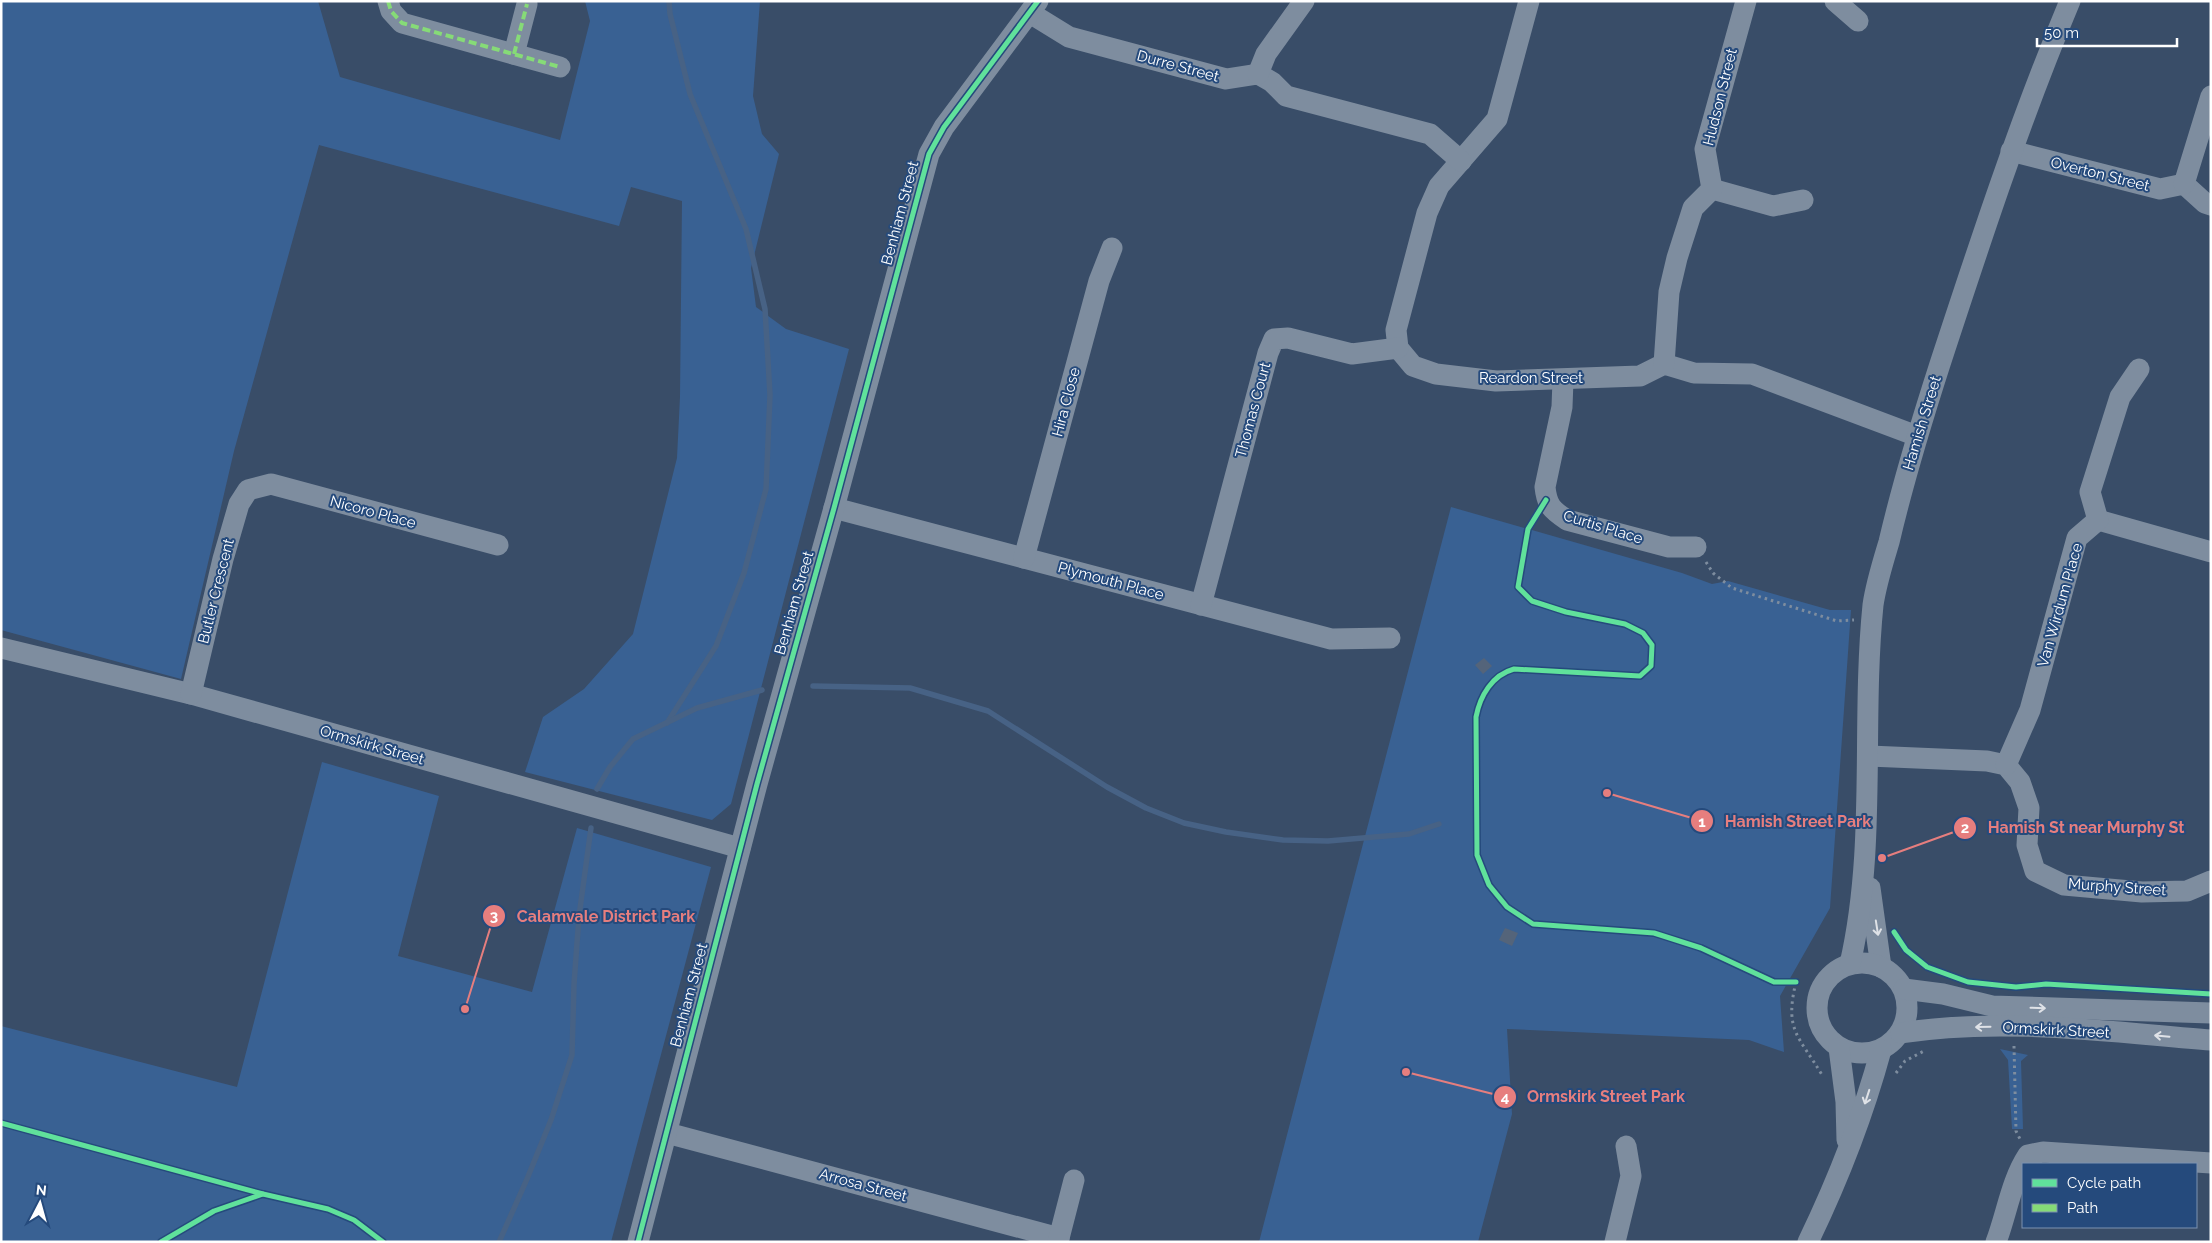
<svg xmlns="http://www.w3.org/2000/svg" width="2212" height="1243" viewBox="0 0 2212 1243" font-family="Raleway,sans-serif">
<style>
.green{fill:#396193}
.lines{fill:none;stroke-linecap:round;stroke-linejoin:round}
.stream{stroke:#476285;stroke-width:5.5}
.building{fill:#54647a}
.path{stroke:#7e8d9f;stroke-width:3;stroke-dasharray:2.5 4;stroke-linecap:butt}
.street{stroke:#7e8d9f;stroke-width:21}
.quiet{stroke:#86db77;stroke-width:4;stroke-dasharray:8 4;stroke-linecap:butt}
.cycleway-casing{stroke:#254a7c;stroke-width:8}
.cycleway{stroke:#60e19b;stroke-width:5}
.oneway{stroke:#dfe2e7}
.labels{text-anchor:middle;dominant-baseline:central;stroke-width:4;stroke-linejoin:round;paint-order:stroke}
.street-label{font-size:15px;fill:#fff;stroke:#254a7c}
.leader{fill:none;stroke:#e67e7e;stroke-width:2}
.callout-dot{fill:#e67e7e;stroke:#254a7c;stroke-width:2}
.mark-label{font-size:15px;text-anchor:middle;font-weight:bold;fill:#fff}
.callout-label{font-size:16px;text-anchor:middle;font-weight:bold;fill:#e67e7e;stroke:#254a7c;stroke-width:4;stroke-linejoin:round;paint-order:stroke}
</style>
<rect width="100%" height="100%" fill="#394d68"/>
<g class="green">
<polygon points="1,1 318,1 340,77 560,140 590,21 585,1 760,1 753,96 762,134 779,154 751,268 756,307 786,329 849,349 731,804 712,820 525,772 543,717 584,689 633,634 677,458 680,397 682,201 631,187 619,226 319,145 234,451 181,679 1,630"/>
<polygon points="1451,507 1682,573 1712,584 1728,581 1830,610 1851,610 1830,908 1780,996 1784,1052 1749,1040 1507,1029 1512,1114 1478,1242 1259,1242"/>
<polygon points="322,762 439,796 398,956 532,992 577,828 711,867 611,1242 1,1242 1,1026 237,1087"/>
<polygon points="2000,1049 2028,1055 2021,1061 2023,1129 2012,1129 2008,1060"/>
</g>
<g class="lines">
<g class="stream">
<polyline points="813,686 910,688 988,711 1107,787 1146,808 1184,823 1226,832 1283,840 1328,841 1409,834 1439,824"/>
<polyline points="667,723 716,646 744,573 766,489 770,395 765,309 746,229 690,94 670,14 669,1"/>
<polyline points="597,789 610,767 633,739 697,708 762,690"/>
<polyline points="499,1242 527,1179 551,1120 572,1055 574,984 579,916 591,828"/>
</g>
</g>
<g class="building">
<polygon points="1484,658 1492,666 1483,674 1475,665"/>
<polygon points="1505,928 1518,933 1512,946 1499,940"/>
</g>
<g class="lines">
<g class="path">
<polyline points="1706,562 1713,573 1732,588 1837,621 1854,620"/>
<path d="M1796,982C1784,1031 1799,1036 1822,1075"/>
<polyline points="2014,1046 2016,1131 2020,1139"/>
<polyline points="1896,1073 1905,1061 1924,1051"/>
</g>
<g class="street">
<polyline points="388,1 391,11 402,23 560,67"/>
<polyline points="1529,1 1497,119 1439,186 1427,213 1396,330 1398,348 1413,366 1436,374 1496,381 1640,376 1664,364 1694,373 1752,374 1917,436"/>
<polyline points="1835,1 1858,21"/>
<polyline points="1030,13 1069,37 1226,79 1258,74 1272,82 1286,96 1430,134 1461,161"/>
<polyline points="514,54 527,4"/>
<polyline points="1258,74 1266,54 1304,1"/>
<polyline points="2011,151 2160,189 2184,184 2205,203 2211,205"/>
<polyline points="2184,184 2211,96"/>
<polyline points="1712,189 1773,206 1803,200"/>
<polyline points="1664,364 1669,292 1677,258 1693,208 1712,189 1705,149 1746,1"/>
<path d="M1563,380L1562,407L1545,487C1547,506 1552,510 1567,520L1669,547H1696"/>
<polyline points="834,508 1331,639 1390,638"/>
<polyline points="2098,520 2211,552"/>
<polyline points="1024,558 1099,281 1112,248"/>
<polyline points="1201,605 1268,353 1274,339 1288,338 1352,354 1398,348"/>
<polyline points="1,648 191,694 740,848"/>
<polyline points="191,694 223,559 239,504 248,490 271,484 498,545"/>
<polyline points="1869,756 1987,761 2006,765 2020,782 2029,808 2027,845 2035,871 2064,885 2142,892 2187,891 2211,881"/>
<polyline points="2006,765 2030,710 2077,538 2098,520 2090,492 2120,397 2139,369"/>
<polyline points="1870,888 1881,967"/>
<circle cx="1862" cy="1008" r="45"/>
<path d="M1850,964C1877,846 1861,725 1873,605C1876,584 1883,562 1889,542C1903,482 1921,423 1940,364C1980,242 2020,120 2070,1"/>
<polyline points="1904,989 1943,994 1992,1006 2211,1013"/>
<path d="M1901,1033C2001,1017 2110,1032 2211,1040"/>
<polyline points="1839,1048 1846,1102 1847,1140"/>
<polyline points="667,1133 1059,1238"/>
<polyline points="638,1242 757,784 834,508 929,154 944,127 1038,1"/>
<polyline points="1058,1242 1074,1180"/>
<polyline points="1615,1242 1631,1176 1626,1146"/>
<path d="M1808,1242C1838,1180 1863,1116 1881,1050"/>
<path d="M1996,1242C2007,1213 2011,1181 2028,1155L2043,1152L2211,1163"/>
</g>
<g class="quiet">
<polyline points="388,1 391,11 402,23 560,67"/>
<polyline points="514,54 527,4"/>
</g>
<g class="cycleway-casing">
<g id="cycleway">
<path d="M1546,500L1528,529L1518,587L1532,601L1566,612L1625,624L1643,633L1652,645L1651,666L1640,676L1514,669C1492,675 1480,696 1476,717L1477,855L1489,885L1507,907L1533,924L1654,933L1701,948L1774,982H1796"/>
<polyline points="1894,932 1906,950 1927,967 1968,982 2016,987 2046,984 2211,994"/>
<polyline points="1,1123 263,1194 328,1209 354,1220 383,1242"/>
<polyline points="161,1242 214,1211 263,1194"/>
<polyline points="638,1242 757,784 834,508 929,154 944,127 1038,1"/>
</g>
</g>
<use href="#cycleway" class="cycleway"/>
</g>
<defs><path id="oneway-shaft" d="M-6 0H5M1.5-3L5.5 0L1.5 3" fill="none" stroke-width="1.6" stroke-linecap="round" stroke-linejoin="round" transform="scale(1.25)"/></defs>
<g class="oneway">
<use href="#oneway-shaft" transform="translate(1877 928) rotate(81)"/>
<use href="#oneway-shaft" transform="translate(2038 1008) rotate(2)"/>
<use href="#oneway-shaft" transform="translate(1983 1027) rotate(179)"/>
<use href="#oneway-shaft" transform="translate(2162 1036) rotate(-175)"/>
<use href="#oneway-shaft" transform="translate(1867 1097) rotate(108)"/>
</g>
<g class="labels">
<g class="street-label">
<text transform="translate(1178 66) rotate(15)">Durre Street</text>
<text transform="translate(1720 97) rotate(-76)">Hudson Street</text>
<text transform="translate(2100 174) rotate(14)">Overton Street</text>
<text transform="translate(900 213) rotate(-75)">Benhiam Street</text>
<text x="1531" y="378">Reardon Street</text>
<text transform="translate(1066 402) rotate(-75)">Hira Close</text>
<text transform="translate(1253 410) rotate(-75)">Thomas Court</text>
<text transform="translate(1922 423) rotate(-73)">Hamish Street</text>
<text transform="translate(373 512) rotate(15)">Nicoro Place</text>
<text transform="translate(1603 527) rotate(17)">Curtis Place</text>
<text transform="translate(1111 581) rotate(15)">Plymouth Place</text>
<text transform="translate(216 591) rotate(-76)">Butler Crescent</text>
<text transform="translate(794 603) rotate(-74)">Benhiam Street</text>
<text transform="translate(2060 605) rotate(-74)">Van Wirdum Place</text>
<text transform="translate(372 745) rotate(16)">Ormskirk Street</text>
<text transform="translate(2117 887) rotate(4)">Murphy Street</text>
<text transform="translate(689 995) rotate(-75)">Benhiam Street</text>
<text transform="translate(2056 1030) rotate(3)">Ormskirk Street</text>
<text transform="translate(863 1185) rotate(15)">Arrosa Street</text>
</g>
</g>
<path class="leader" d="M1607 793L1702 821M1882 858L1965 828M465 1009L494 916M1406 1072L1505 1097"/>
<g class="callout-dot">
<circle cx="1607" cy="793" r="5"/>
<circle cx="1882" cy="858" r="5"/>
<circle cx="465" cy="1009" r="5"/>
<circle cx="1406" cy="1072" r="5"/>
<circle cx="1702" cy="821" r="12"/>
<circle cx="1965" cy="828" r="12"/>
<circle cx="494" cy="916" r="12"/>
<circle cx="1505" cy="1097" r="12"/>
</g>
<g class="mark-label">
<text x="1702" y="827">1</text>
<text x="1965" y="833">2</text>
<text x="494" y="921">3</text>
<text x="1505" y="1102">4</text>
</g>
<g class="callout-label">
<text x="1798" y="827">Hamish Street Park</text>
<text x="2086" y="833">Hamish St near Murphy St</text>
<text x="606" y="922">Calamvale District Park</text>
<text x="1606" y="1102">Ormskirk Street Park</text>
</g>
<rect width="2212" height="1243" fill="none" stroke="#ffffff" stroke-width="5"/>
<rect x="2022" y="1163" width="175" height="65" fill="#254a7c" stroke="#7c92b0"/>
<rect x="2032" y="1179" width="25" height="8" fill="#60e19b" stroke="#7c92b0"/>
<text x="2067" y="1188" font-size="15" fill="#ffffff">Cycle path</text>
<rect x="2032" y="1204" width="25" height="8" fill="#86db77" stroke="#7c92b0"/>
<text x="2067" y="1213" font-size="15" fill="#ffffff">Path</text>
<g transform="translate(40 1203) rotate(6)" stroke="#254a7c" stroke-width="4" paint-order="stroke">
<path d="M0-4L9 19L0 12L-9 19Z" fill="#ffffff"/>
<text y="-8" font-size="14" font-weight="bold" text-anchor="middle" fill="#ffffff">N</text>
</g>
<path d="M2037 38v8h140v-8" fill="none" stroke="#ffffff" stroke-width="2.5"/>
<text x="2044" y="38" font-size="15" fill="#ffffff" stroke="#254a7c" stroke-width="4" paint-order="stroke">50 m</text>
</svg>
